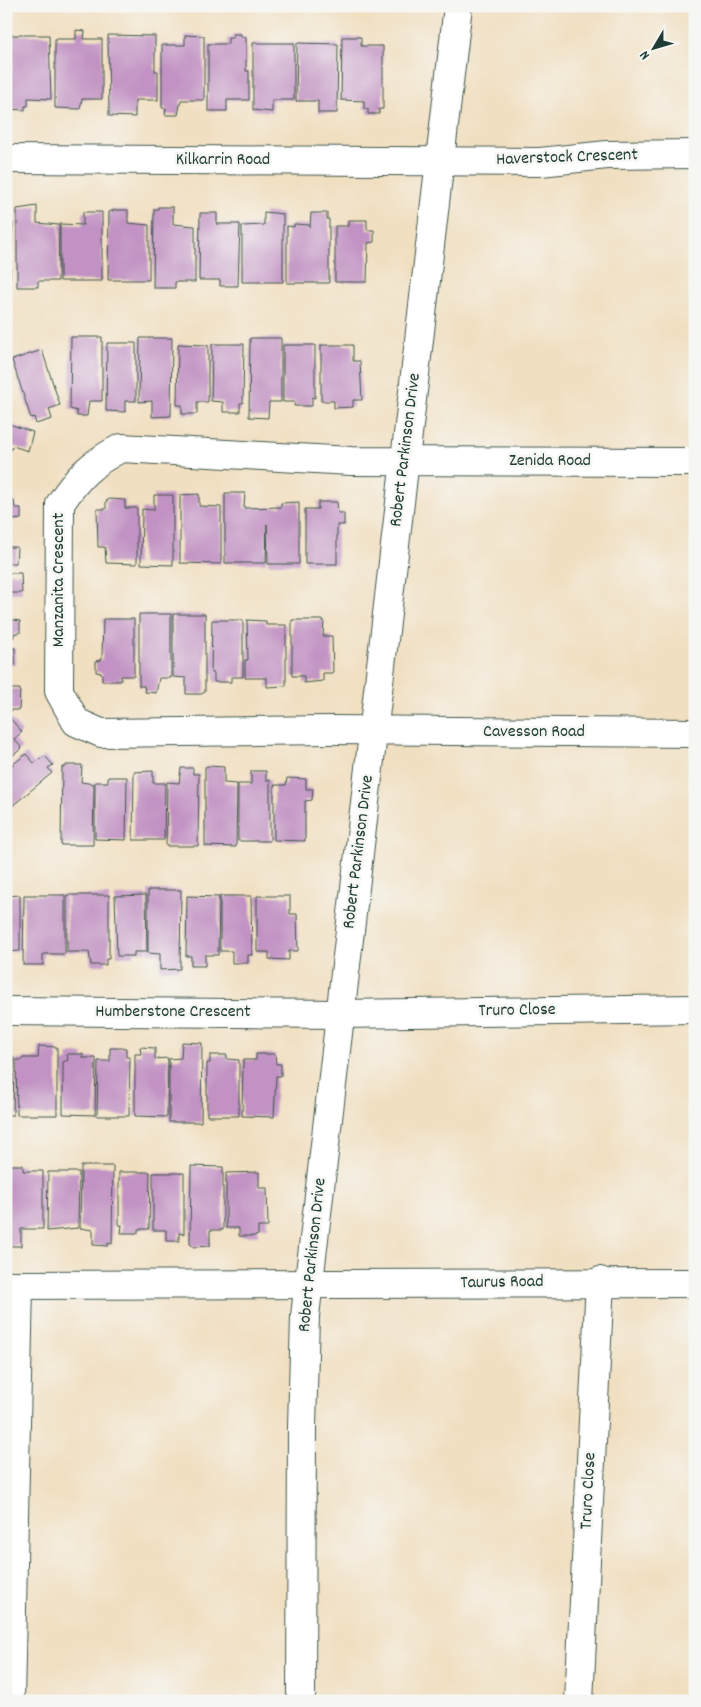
<svg xmlns="http://www.w3.org/2000/svg" width="701" height="1707" viewBox="0 0 701 1707" font-family="Dekko,sans-serif">
<style>
.building{fill:#c192c3}
.lines{fill:none;stroke-linecap:round;stroke-linejoin:round}
.minor-casing{stroke:#3e5549;stroke-width:30}
.minor{stroke:#fff;stroke-width:28}
.labels{text-anchor:middle;dominant-baseline:central;stroke-width:5;stroke-linejoin:round;paint-order:stroke}
.street-label{font-size:18px;fill:#1f3d34;stroke:#f6f6f2}
</style>
<rect width="100%" height="100%" fill="#f6f6f2"/>
<filter id="ink" filterUnits="userSpaceOnUse"><feTurbulence type="fractalNoise" baseFrequency=".02" numOctaves="2"/><feDisplacementMap in="SourceGraphic" scale="10" xChannelSelector="R" yChannelSelector="G"/><feConvolveMatrix kernelMatrix="1 2 1 2 8 2 1 2 1" color-interpolation-filters="sRGB"/></filter>
<filter id="wash" filterUnits="userSpaceOnUse"><feTurbulence type="fractalNoise" baseFrequency=".0096" numOctaves="4" result="noise"/><feDisplacementMap in="SourceGraphic" scale="20" xChannelSelector="R" yChannelSelector="G"/><feGaussianBlur stdDeviation="1.12" result="paint"/><feColorMatrix in="noise" values="0 0 0 0 0 0 0 0 0 0 0 0 0 0 0 0 0 1.4 0 .05"/><feComposite in="paint" operator="in"/></filter>
<g filter="url(#wash)">
<rect width="100%" height="100%" fill="#f1dfc1"/>
<g id="blocks">
<g class="building">
<polygon points="76,30 85,31 84,39 102,39 102,99 82,99 80,109 55,108 55,39 76,39"/>
<polygon points="233,34 241,34 241,37 246,37 246,71 249,71 249,100 227,100 227,111 208,111 208,44 228,44 228,38 233,38"/>
<polygon points="6,35 49,35 51,99 28,98 28,106 25,106 25,110 6,109"/>
<polygon points="108,35 155,36 155,71 158,71 158,100 135,100 135,117 109,116"/>
<polygon points="185,35 204,36 204,100 181,100 178,115 165,115 166,108 162,108 162,45 185,45"/>
<polygon points="342,37 361,37 361,46 383,46 383,109 379,109 379,114 368,114 368,109 364,109 364,101 341,100"/>
<polygon points="253,43 294,43 294,100 272,100 272,112 253,110"/>
<polygon points="297,43 338,44 337,113 318,113 318,101 296,101"/>
<polygon points="37,206 37,223 59,225 58,281 38,281 38,287 17,287 17,209"/>
<polygon points="158,207 173,207 173,224 195,226 195,282 175,282 175,288 153,288 154,209 158,209"/>
<polygon points="114,210 128,210 128,223 149,225 149,280 108,280 109,212"/>
<polygon points="83,212 102,212 102,281 60,281 60,224 83,225"/>
<polygon points="264,212 283,214 283,282 242,282 242,226 264,225"/>
<polygon points="200,213 217,213 217,224 240,224 238,286 220,286 220,280 199,280"/>
<polygon points="311,213 327,213 327,219 329,219 329,283 287,283 287,226 294,227 294,224 309,225 310,227"/>
<polygon points="348,220 367,220 367,230 374,230 374,242 368,243 367,282 335,282 335,226 348,226"/>
<polygon points="6,223 13,223 10,280 6,280"/>
<polygon points="71,337 102,337 102,401 89,401 87,416 77,416 77,411 70,409"/>
<polygon points="140,338 172,338 171,416 152,417 152,401 139,402"/>
<polygon points="250,338 281,338 281,402 269,402 268,418 249,417"/>
<polygon points="107,343 136,343 136,401 125,401 125,412 106,411"/>
<polygon points="178,344 208,345 208,402 197,402 197,414 182,414 182,405 177,405"/>
<polygon points="212,344 244,344 243,403 240,403 240,412 223,412 223,402 211,401"/>
<polygon points="283,345 315,345 315,398 312,397 312,406 294,406 295,402 283,402"/>
<polygon points="321,345 353,345 353,361 360,361 362,400 353,400 353,407 334,408 334,401 321,401"/>
<polygon points="42,350 60,405 49,409 52,419 36,424 34,417 31,418 12,360"/>
<polygon points="6,423 33,432 28,451 13,446 6,457"/>
<polygon points="225,493 245,493 244,508 281,507 281,503 299,502 299,564 268,564 267,524 266,563 225,563"/>
<polygon points="199,494 199,506 221,507 221,564 180,563 180,495"/>
<polygon points="154,495 173,495 173,565 141,564 142,509 154,510"/>
<polygon points="110,499 125,500 125,508 137,508 137,564 106,563 105,547 98,547 97,509 106,509 106,501"/>
<polygon points="6,501 14,501 15,508 21,508 21,519 6,521"/>
<polygon points="318,502 337,502 338,513 344,513 344,525 337,525 337,564 305,564 305,509 318,509"/>
<polygon points="6,547 17,547 16,563 6,563"/>
<polygon points="6,573 21,573 22,593 6,593"/>
<polygon points="139,614 171,614 171,678 159,678 156,693 145,692 144,686 139,686"/>
<polygon points="173,614 205,614 205,692 201,694 186,694 186,678 173,677"/>
<polygon points="6,619 20,621 20,633 15,633 13,638 6,638"/>
<polygon points="103,619 134,619 134,676 121,676 121,681 102,681 102,673 96,672 96,661 101,660 102,658"/>
<polygon points="212,620 243,620 243,677 231,677 231,682 214,682 214,673 211,673"/>
<polygon points="247,620 266,621 266,625 286,625 286,686 267,687 267,678 245,678 245,660 248,660"/>
<polygon points="292,620 324,620 323,636 332,636 333,673 323,673 323,681 304,683 304,676 292,676"/>
<rect x="6" y="648" width="9" height="17"/>
<polygon points="6,689 20,689 19,710 6,710"/>
<polygon points="9,717 22,732 14,739 22,748 6,761 6,720"/>
<polygon points="26,754 34,763 45,756 53,765 48,768 52,773 6,811 6,770"/>
<polygon points="66,765 82,765 81,782 94,784 93,845 61,845 62,767 66,767"/>
<polygon points="209,766 224,767 224,783 237,784 236,847 205,846 205,767"/>
<polygon points="181,768 193,768 193,774 199,774 198,846 166,846 167,782 179,783"/>
<polygon points="153,771 153,783 165,783 164,840 133,840 134,772"/>
<polygon points="251,771 266,771 266,780 270,780 270,841 238,841 238,784 251,784"/>
<polygon points="108,777 127,777 126,840 95,839 95,782 108,782"/>
<polygon points="287,778 306,779 306,789 313,789 312,800 305,801 305,841 274,840 274,785 286,785"/>
<polygon points="148,890 181,890 180,969 160,970 160,954 148,953"/>
<polygon points="20,895 20,951 6,952 6,896"/>
<polygon points="24,895 65,895 65,954 43,954 43,965 23,965"/>
<polygon points="67,895 109,895 109,959 106,959 106,965 91,965 89,952 67,952"/>
<polygon points="146,895 147,952 134,952 134,956 117,956 115,896"/>
<polygon points="187,896 219,897 218,955 205,955 205,966 191,966 191,956 186,956"/>
<polygon points="220,896 251,896 252,955 248,955 248,963 232,963 232,951 220,951"/>
<polygon points="257,896 290,896 290,914 297,914 298,951 289,951 289,960 269,959 269,952 257,952"/>
<polygon points="182,1042 202,1043 201,1122 169,1122 169,1059 181,1058"/>
<polygon points="39,1046 57,1047 57,1115 17,1115 16,1060 22,1060 22,1058 38,1058"/>
<polygon points="140,1047 155,1048 155,1059 168,1058 167,1117 135,1116 135,1054 141,1054"/>
<polygon points="110,1048 126,1048 126,1057 130,1057 129,1116 97,1116 98,1061 110,1061"/>
<polygon points="67,1054 83,1054 83,1058 96,1058 95,1115 63,1114 63,1062 68,1060"/>
<polygon points="256,1054 275,1054 276,1064 281,1064 281,1076 276,1076 274,1117 242,1116 243,1060 256,1060"/>
<polygon points="210,1055 227,1055 227,1059 239,1060 239,1116 207,1116 207,1063 210,1063"/>
<polygon points="6,1058 14,1058 13,1115 6,1115"/>
<polygon points="6,1165 23,1165 23,1171 43,1171 43,1229 21,1229 21,1246 6,1246"/>
<polygon points="81,1166 113,1166 112,1244 108,1243 108,1246 93,1245 93,1230 80,1228"/>
<polygon points="191,1166 223,1167 223,1230 210,1230 210,1246 194,1247 190,1244"/>
<polygon points="48,1172 79,1172 78,1228 47,1231"/>
<polygon points="119,1172 150,1172 149,1229 138,1229 138,1233 121,1233 122,1225 119,1225"/>
<polygon points="259,1172 259,1188 267,1188 268,1227 258,1227 258,1235 255,1236 239,1236 239,1228 226,1228 226,1173"/>
<polygon points="153,1173 184,1173 184,1234 179,1233 179,1241 166,1241 166,1230 153,1230"/>
</g>
</g>
</g>
<g filter="url(#ink)">
<use href="#blocks" fill-opacity="0" stroke="#3e5549" stroke-width="1"/>
<g class="lines">
<g class="minor-casing">
<g id="minor">
<polyline points="6,159 540,162 607,155 695,154"/>
<path d="M695,462L351,461L121,448C92,463 78,476 60,504L59,691L76,722L101,733L331,730L695,733"/>
<polyline points="6,1011 340,1014 695,1009"/>
<polyline points="6,1285 695,1283"/>
<polyline points="10,1701 19,1285"/>
<polyline points="301,1701 302,1427 305,1316 458,6"/>
<polyline points="579,1701 600,1281"/>
</g>
</g>
<use href="#minor" class="minor"/>
</g>
</g>
<g class="labels">
<g class="street-label">
<text transform="translate(567 158) rotate(-2)">Haverstock Crescent</text>
<text x="223" y="160">Kilkarrin Road</text>
<text transform="translate(406 450) rotate(-83)">Robert Parkinson Drive</text>
<text x="550" y="461">Zenida Road</text>
<text transform="translate(59 580) rotate(-90)">Manzanita Crescent</text>
<text x="534" y="732">Cavesson Road</text>
<text transform="translate(359 852) rotate(-83)">Robert Parkinson Drive</text>
<text transform="translate(517 1011) rotate(-1)">Truro Close</text>
<text x="173" y="1012">Humberstone Crescent</text>
<text transform="translate(313 1255) rotate(-84)">Robert Parkinson Drive</text>
<text transform="translate(502 1283) rotate(-1)">Taurus Road</text>
<text transform="translate(589 1491) rotate(-87)">Truro Close</text>
</g>
</g>
<rect width="701" height="1707" fill="none" stroke="#f6f6f2" stroke-width="25"/>
<g transform="translate(654 48) rotate(232)" stroke="#f6f6f2" stroke-width="4" paint-order="stroke">
<path d="M0-4L9 19L0 12L-9 19Z" fill="#1f3d34"/>
<text y="-8" font-size="14" font-weight="bold" text-anchor="middle" fill="#1f3d34">N</text>
</g>
</svg>
